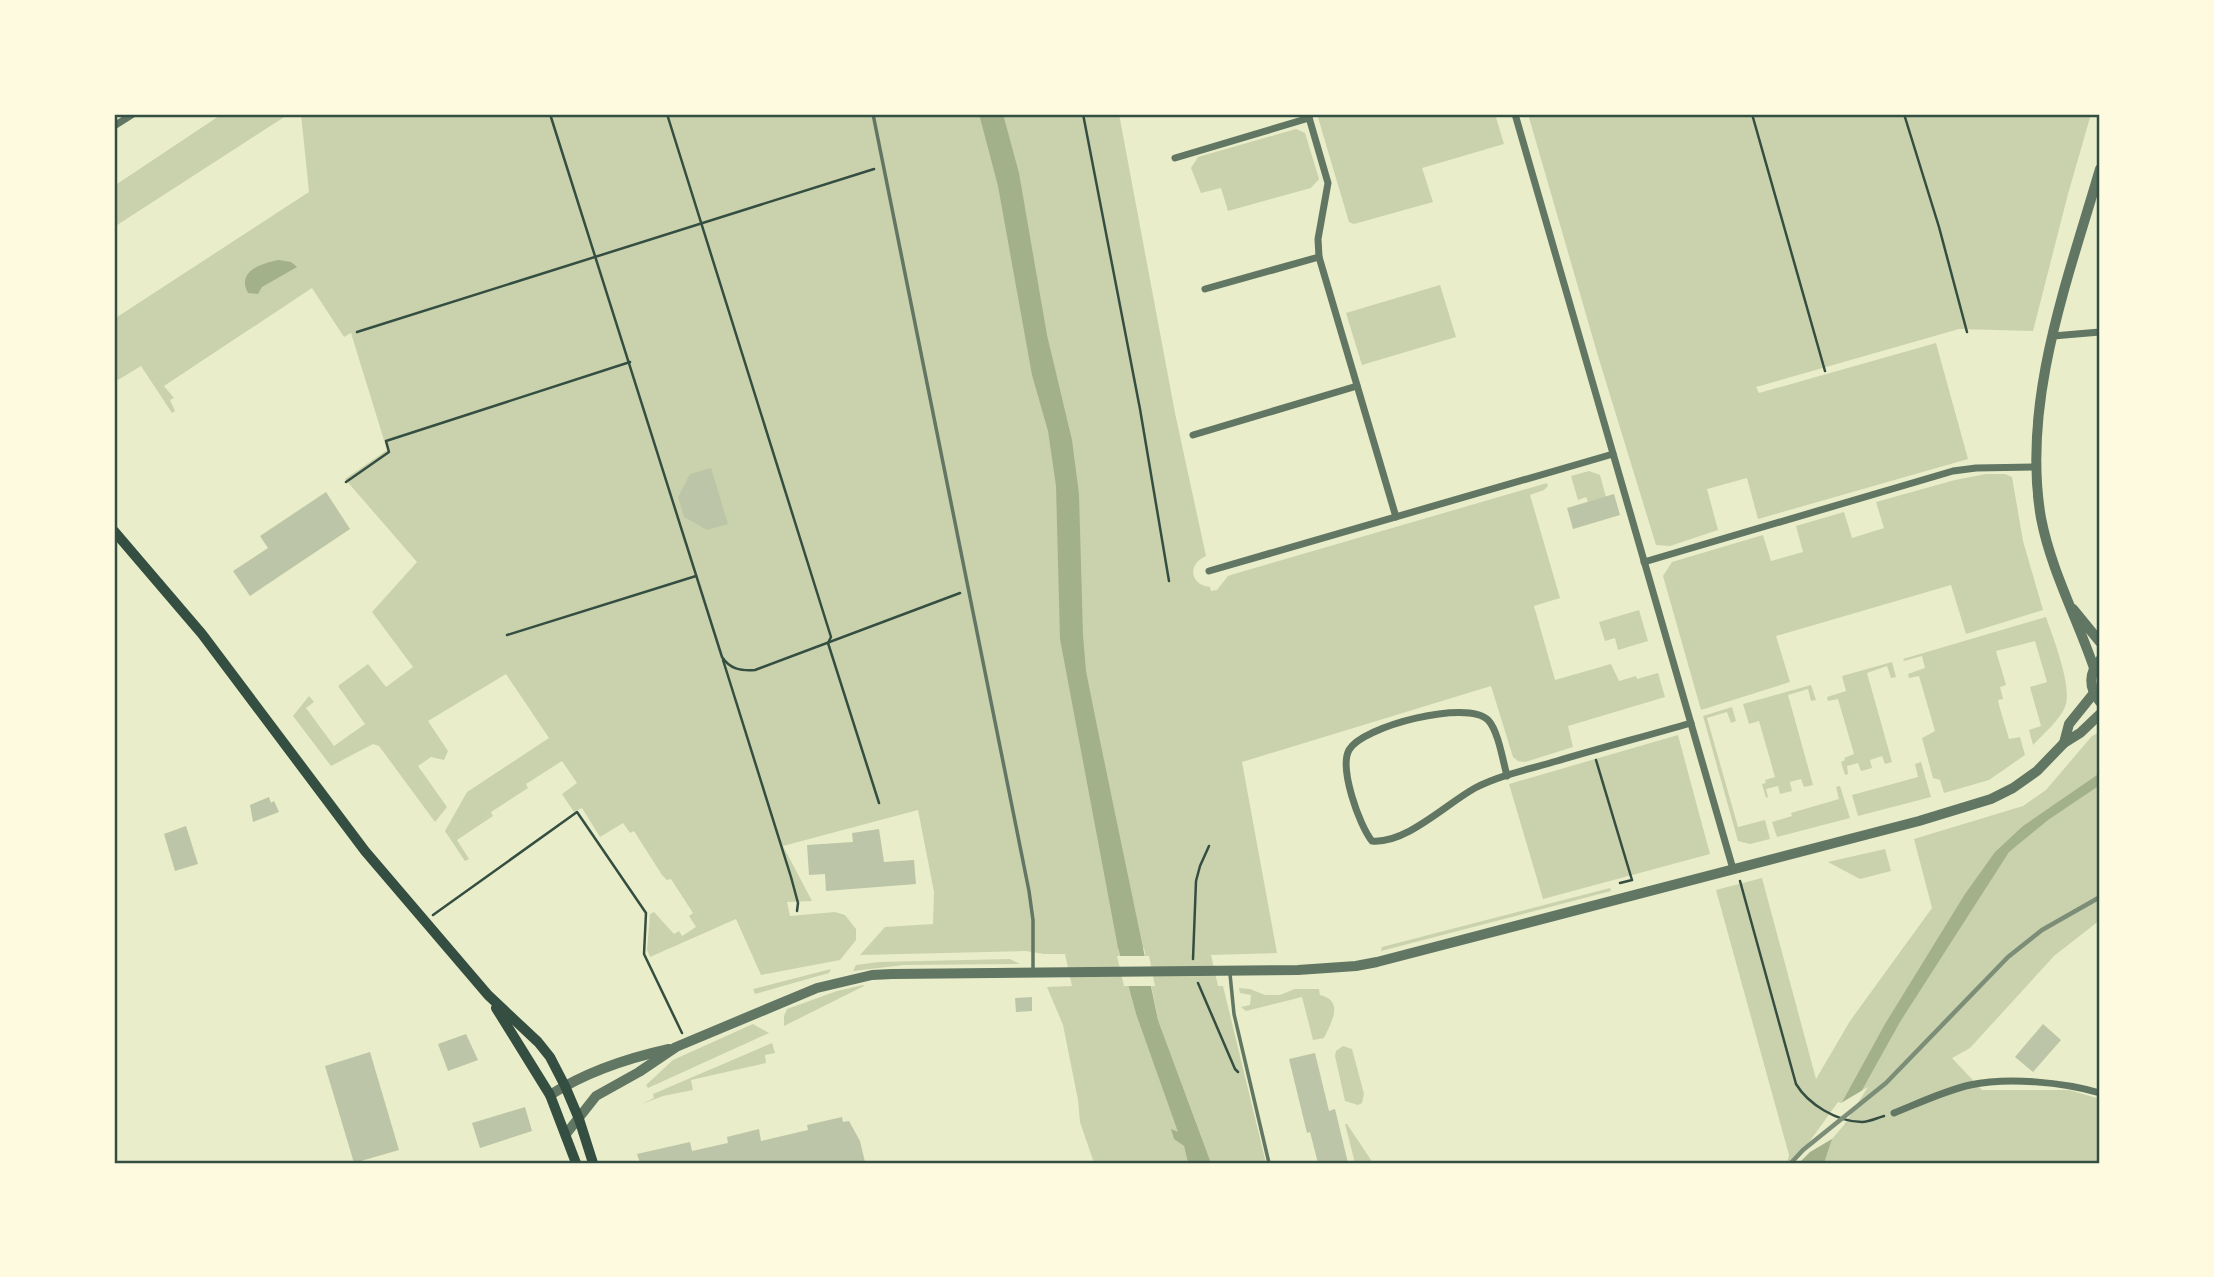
<svg xmlns="http://www.w3.org/2000/svg" width="2214" height="1277" viewBox="0 0 2214 1277" font-family="'Asap Condensed',sans-serif">
<style>
.green{fill:#cad2ad}
.water{fill:#a3b18a}
.pier{fill:#e9edc9}
.building{fill:#bcc5a7}
.lines{fill:none;stroke-linecap:round;stroke-linejoin:round}
.path{stroke:#344e41;stroke-width:2.5}
.service{stroke:#617663;stroke-width:3.5}
.minor{stroke:#617663;stroke-width:7}
.tertiary{stroke:#617663;stroke-width:10}
.secondary{stroke:#344e41;stroke-width:10}
.rail{stroke:#7c8e77;stroke-width:4.5}
.neatline{fill:none;stroke:#344e41;stroke-width:2.5}
</style>
<rect width="100%" height="100%" fill="#e9edc9"/>
<g class="green">
<polygon points="222,114 289,114 114,227 114,186"/>
<path d="M301,114H1119L1175,413L1206,556C1187,564 1190,585 1210,587L1211,591L1217,590L1228,576L1234,574L1547,483L1548,486L1544,490L1530,495L1560,598L1534,606L1555,680L1611,664L1619,681L1636,676L1637,679L1658,673L1665,697L1568,726L1573,747L1525,762L1518,761L1513,757L1491,686L1242,762L1277,953L1211,955L1218,986H1223L1266,1163H1211L1158,1020L1144,948L1118,949L1136,1014L1179,1133L1172,1130L1184,1146L1188,1163H1094L1080,1122L1078,1100L1063,1025L1047,987L1072,986L1065,954H1044L1026,951L860,955L885,927L933,924L934,892L918,810L783,846L812,901L787,902L790,916L835,912L845,915L856,929V940L840,960L761,975L736,919L650,957L647,950L650,914L654,912L674,934L679,931L682,936L696,927L689,916L693,913L671,879L667,880L662,875L634,831L630,833L623,823L600,837L582,808L574,812L562,794L577,783L562,761L526,784L528,788L491,812L493,816L457,840L469,859L465,861L445,831L467,792L549,738L506,674L428,721L448,751L444,760L431,757L418,766L447,807L435,822L379,746L373,744L331,766L293,716L309,696L314,702L306,708L334,746L365,724L338,686L368,664L386,687L413,667L372,612L417,562L345,479L387,450L351,333L344,337L312,288L164,386L174,398L170,400L175,411L172,413L141,366L118,380L114,374V319L309,192Z"/>
<polygon points="1317,114 1495,114 1504,144 1422,168 1433,202 1354,224 1349,222"/>
<polygon points="1528,114 2091,114 2068,194 2033,331 1959,329 1756,387 1759,393 1936,343 1968,459 1758,519 1747,478 1707,489 1718,530 1670,546 1656,545 1598,356"/>
<polygon points="1296,129 1305,133 1319,179 1311,188 1228,211 1221,188 1201,193 1191,168 1198,157"/>
<polygon points="1440,285 1456,337 1362,365 1346,313"/>
<polygon points="1589,471 1600,475 1606,497 1588,502 1586,497 1578,500 1571,476"/>
<polygon points="1986,474 2005,474 2012,477 2023,541 2043,610 1966,634 1951,585 1776,636 1790,682 1701,710 1663,576 1672,562 1763,535 1771,561 1803,552 1796,526 1844,512 1852,538 1884,528 1876,502 1955,480"/>
<polygon points="1639,610 1648,641 1618,650 1615,638 1605,641 1599,622"/>
<path d="M2046,617C2053,638 2073,687 2065,707C2059,721 2043,734 2033,745L2029,730L2041,726L2030,687L2047,682L2035,641L1996,651L2006,685L2000,687L2003,699L1998,700L1999,705L2009,739L2020,737L2025,755L1989,780L1944,793L1940,780L1933,778L1922,738L1935,731L1919,676L1909,678L1908,674L1925,668L1922,656L1904,661L1903,659Z"/>
<polygon points="1892,662 1896,677 1891,678 1887,666 1867,673 1892,762 1885,764 1882,756 1870,760 1872,768 1861,771 1858,763 1847,766 1848,774 1845,775 1841,762 1845,760 1844,758 1854,754 1838,699 1828,701 1827,697 1846,691 1842,676"/>
<polygon points="1811,685 1816,700 1811,701 1808,689 1788,695 1813,785 1804,787 1801,779 1790,782 1792,791 1780,794 1778,786 1766,789 1768,797 1766,798 1762,784 1766,783 1765,780 1775,777 1759,721 1749,724 1743,704"/>
<polygon points="1732,707 1736,721 1731,723 1727,712 1707,718 1738,827 1765,820 1770,839 1750,844 1738,841 1703,716"/>
<polygon points="2100,732 2100,920 2054,956 1970,1048 1952,1058 1982,1090 2069,1090 2100,1099 2100,1163 1787,1163 1789,1155 1716,890 1762,878 1816,1079 1850,1021 1932,908 1914,839 2023,806 2046,790 2092,736"/>
<polygon points="1678,735 1710,854 1543,899 1509,784"/>
<polygon points="1921,762 1931,797 1858,816 1852,795 1918,777 1915,764"/>
<polygon points="1840,786 1850,818 1777,837 1772,822 1792,816 1791,813 1839,799 1836,787"/>
<polygon points="1885,849 1891,871 1860,879 1828,862"/>
<polygon points="1610,888 1611,891 1381,951 1382,947"/>
<polygon points="1010,959 1020,964 904,965 853,971 856,965 879,962"/>
<polygon points="831,969 829,973 755,994 753,989"/>
<polygon points="863,985 864,986 784,1026 784,1016 787,1009 837,991"/>
<path d="M1239,988L1250,989L1265,995H1280L1295,989H1319L1320,995C1345,1001 1331,1023 1324,1038L1313,1040L1302,997L1246,1011L1241,1007L1250,1005L1251,995L1240,993Z"/>
<polygon points="753,1024 769,1033 648,1088 646,1085 673,1060"/>
<polygon points="772,1043 775,1053 765,1055 766,1063 691,1080 693,1090 663,1096 642,1104 654,1098 653,1094"/>
<polygon points="1343,1046 1352,1049 1364,1094 1362,1103 1358,1105 1345,1101 1335,1056 1336,1051"/>
<polygon points="1345,1124 1347,1124 1373,1163 1353,1163 1354,1159"/>
</g>
<g class="water">
<polygon points="979,114 1003,114 1019,173 1047,335 1072,440 1079,494 1083,635 1086,671 1098,731 1158,1020 1211,1163 1188,1163 1184,1146 1174,1139 1171,1129 1178,1132 1136,1014 1118,948 1060,639 1056,486 1048,431 1032,375 998,186"/>
<path d="M279,260L291,262L297,267L262,287L258,294L248,293C236,271 262,263 279,260Z"/>
<polygon points="2100,773 2100,785 2048,820 2009,852 1900,1022 1861,1092 1832,1139 1824,1163 1797,1163 1841,1104 1885,1024 1965,894 1995,852 2023,826"/>
</g>
<g class="pier">
<polygon points="1117,956 1149,956 1155,986 1124,986"/>
<polygon points="1868,1087 1844,1125 1832,1139 1810,1152 1799,1163 1794,1163 1838,1102 1841,1103"/>
</g>
<g class="building">
<polygon points="711,468 728,524 707,530 684,517 678,497 690,474"/>
<polygon points="326,492 350,529 250,596 233,571 268,548 260,536"/>
<polygon points="1614,494 1620,515 1573,529 1567,508"/>
<polygon points="269,797 271,803 274,801 279,812 253,822 250,805"/>
<polygon points="186,826 198,864 175,871 164,834"/>
<polygon points="879,829 884,862 914,860 916,884 826,891 825,874 809,875 807,845 853,842 852,833"/>
<polygon points="1032,997 1032,1011 1016,1012 1015,998"/>
<polygon points="2043,1024 2061,1040 2033,1072 2015,1057"/>
<polygon points="466,1034 478,1060 448,1071 438,1044"/>
<polygon points="370,1052 399,1150 354,1163 325,1066"/>
<polygon points="1315,1053 1329,1111 1335,1109 1348,1163 1318,1163 1310,1132 1307,1133 1289,1059"/>
<polygon points="525,1107 532,1131 480,1148 472,1123"/>
<polygon points="842,1117 843,1122 849,1121 860,1141 865,1162 640,1163 637,1154 690,1142 692,1151 728,1143 727,1137 759,1129 761,1141 808,1130 807,1125"/>
</g>
<g class="lines">
<g class="path">
<path d="M550,114L722,657C730,669 740,671 755,670L960,593"/>
<polyline points="667,114 831,637 828,643 879,803"/>
<polyline points="1083,114 1140,409 1169,581"/>
<polyline points="1752,114 1825,371"/>
<polyline points="1904,114 1939,227 1967,332"/>
<polyline points="357,332 874,169"/>
<polyline points="346,482 389,452 386,441 630,362"/>
<polyline points="507,635 696,576"/>
<polyline points="723,660 791,877 798,903 797,911"/>
<polyline points="1596,760 1632,880 1620,883"/>
<path d="M1740,881L1796,1084C1808,1104 1837,1122 1862,1122C1869,1122 1877,1118 1884,1116"/>
<polyline points="433,915 577,812 646,913 644,954 682,1033"/>
<polyline points="1193,959 1196,881 1200,866 1209,846"/>
<polyline points="1198,983 1235,1069 1238,1072"/>
</g>
<g class="service">
<polyline points="873,114 1029,891 1033,920 1033,971"/>
<polyline points="1230,974 1234,1014 1269,1163"/>
</g>
<g class="minor">
<polyline points="1308,114 1328,183 1318,239 1319,257 1396,517"/>
<polyline points="1515,114 1733,869"/>
<polyline points="114,126 133,114"/>
<polyline points="1175,158 1309,118"/>
<polyline points="1205,289 1319,257"/>
<polyline points="2053,336 2100,332"/>
<polyline points="1193,435 1357,386"/>
<polyline points="1644,562 1953,471 1976,468 2036,467"/>
<polyline points="1209,571 1613,454"/>
<path d="M1507,776C1503,761 1498,730 1488,720C1468,699 1362,726 1349,750C1339,768 1359,825 1372,841C1406,844 1446,804 1475,788C1500,775 1530,769 1557,761C1601,748 1646,736 1691,723"/>
<path d="M1894,1113C1919,1103 1944,1091 1970,1085C2008,1077 2063,1082 2100,1093"/>
</g>
<g class="tertiary">
<polyline points="2073,609 2100,642"/>
<path d="M2100,660C2088,674 2089,688 2100,702"/>
<path d="M2094,668C2077,618 2051,570 2041,518C2021,402 2068,279 2100,169"/>
<polyline points="2064,743 2069,724 2094,693"/>
<path d="M550,1095C586,1072 628,1058 669,1049"/>
<polyline points="566,1134 596,1096 639,1072 676,1047 817,988 872,975 892,974 1298,970 1356,966 1377,962 1919,821 1991,799 2013,788 2037,771 2064,743 2080,733 2100,714"/>
</g>
<g class="secondary">
<polyline points="114,531 202,634 365,851 488,995 538,1042 550,1057 565,1086 579,1119 593,1163"/>
<polyline points="496,1008 550,1095 576,1163"/>
</g>
<polyline class="rail" points="1791,1163 1803,1150 1886,1083 2008,957 2042,930 2100,897"/>
</g>
<rect width="2214" height="1277" fill="none" stroke="#fefae0" stroke-width="231"/>
<rect x="116" y="116" width="1982" height="1046" class="neatline"/>
</svg>
